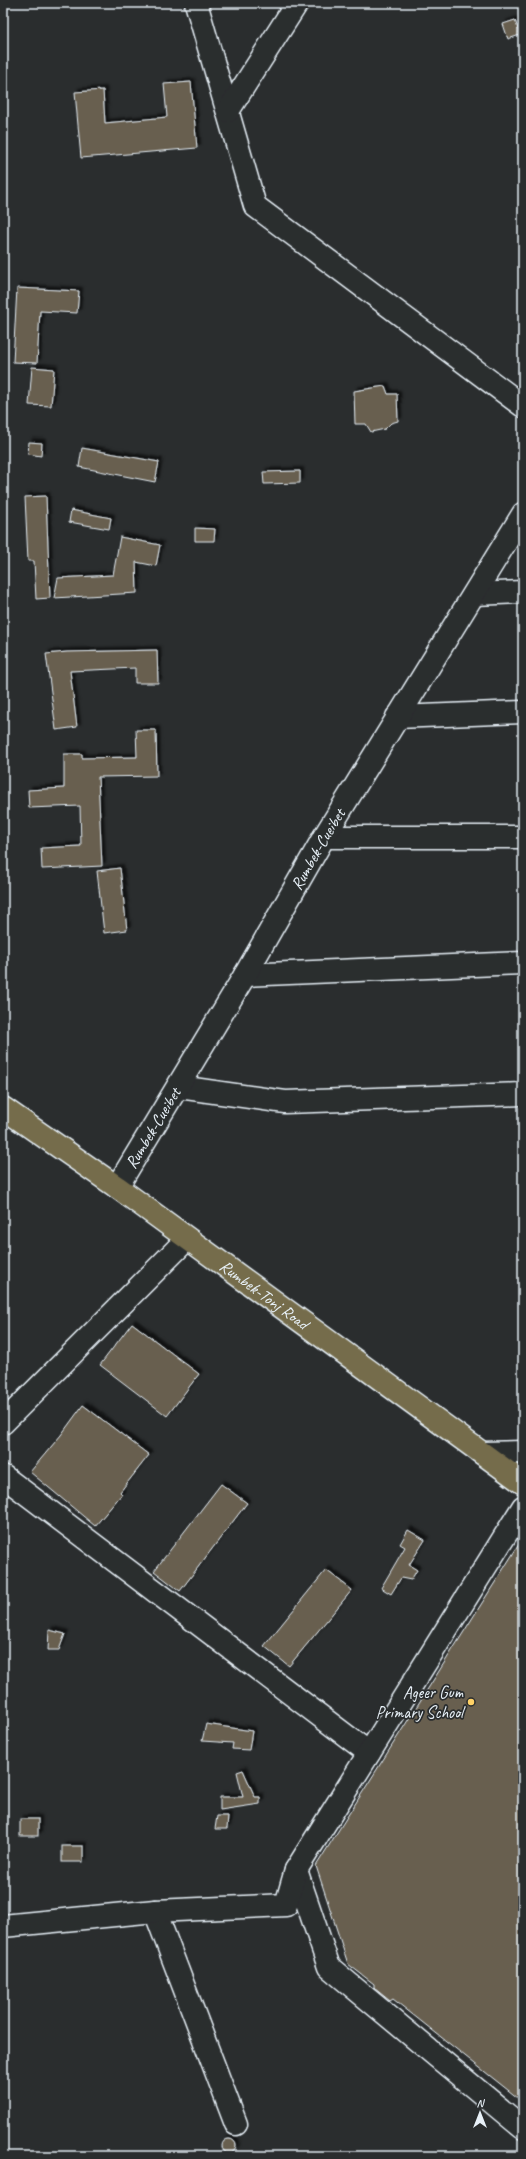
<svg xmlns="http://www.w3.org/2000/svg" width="526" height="2159" viewBox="0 0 526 2159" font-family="Caveat,sans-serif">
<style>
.building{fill:#675e4f;stroke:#e8f1f8;filter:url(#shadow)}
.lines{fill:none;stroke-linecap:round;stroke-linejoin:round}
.minor-casing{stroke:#e8f1f8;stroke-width:25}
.major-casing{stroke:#e8f1f8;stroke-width:25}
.minor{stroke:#2a2d2e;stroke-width:22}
.major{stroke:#746c4b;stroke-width:22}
.poi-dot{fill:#ffd166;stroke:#2a2d2e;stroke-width:1.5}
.labels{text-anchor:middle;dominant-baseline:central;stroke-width:3.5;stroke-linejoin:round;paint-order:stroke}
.street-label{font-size:17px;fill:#e8f1f8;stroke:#2a2d2e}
.poi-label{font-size:17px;fill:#e8f1f8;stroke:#2a2d2e;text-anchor:end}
</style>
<defs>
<filter id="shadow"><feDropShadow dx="3.5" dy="-3.5" stdDeviation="1" flood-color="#0009"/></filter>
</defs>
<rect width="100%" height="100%" fill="#2a2d2e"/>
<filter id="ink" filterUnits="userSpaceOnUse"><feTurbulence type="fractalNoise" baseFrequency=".025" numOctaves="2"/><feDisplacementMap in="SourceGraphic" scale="8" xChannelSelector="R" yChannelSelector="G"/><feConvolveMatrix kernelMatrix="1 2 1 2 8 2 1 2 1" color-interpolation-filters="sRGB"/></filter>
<g filter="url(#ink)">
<g class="building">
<polygon points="515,20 520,35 508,39 503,24"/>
<polygon points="191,82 197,148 81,158 75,92 103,90 105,123 167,117 164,84"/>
<polygon points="17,288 79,291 77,313 40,311 37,363 13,362"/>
<polygon points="32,367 54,369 51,406 29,405"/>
<polygon points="385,386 388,394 397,394 398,421 391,423 385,429 371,432 366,424 355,424 354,391"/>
<polygon points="29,442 42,443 41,456 28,454"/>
<polygon points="82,448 159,462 155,482 79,467"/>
<polygon points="300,471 300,483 264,484 263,472"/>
<polygon points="46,496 50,598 36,599 34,561 28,561 25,497"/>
<polygon points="71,510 111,518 109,529 69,522"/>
<polygon points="195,528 215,529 214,541 195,541"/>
<polygon points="120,537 160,545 156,566 136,562 137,593 54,598 58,578 113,575"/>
<polygon points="157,650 158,683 135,683 135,668 70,671 77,727 56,730 46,654 67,652"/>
<polygon points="136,730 156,730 157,776 98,777 102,866 42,869 41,848 81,846 80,806 29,808 28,790 64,788 64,754 82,754 82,758 137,757"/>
<polygon points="120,868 127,930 104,933 97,871"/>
<polygon points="132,1323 199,1374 167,1416 100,1365"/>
<polygon points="83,1405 149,1455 120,1492 122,1494 95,1526 30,1472 61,1435"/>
<polygon points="221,1484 247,1503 180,1591 154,1571"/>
<polygon points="408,1530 425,1540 409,1565 417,1570 411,1580 401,1578 391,1594 381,1588 405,1547 400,1544"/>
<polygon points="523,1538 523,2102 393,1999 390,2001 374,1988 374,1984 348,1964 316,1866"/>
<polygon points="326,1570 352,1590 289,1666 264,1646"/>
<polygon points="49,1630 65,1634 59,1650 48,1650"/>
<polygon points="206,1724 252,1731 249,1750 232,1749 233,1743 202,1741"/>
<polygon points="243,1770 255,1797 260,1797 260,1804 220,1810 220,1797 243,1797 237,1772"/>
<polygon points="217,1816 228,1816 227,1829 215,1829"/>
<rect x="20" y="1819" width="18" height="17"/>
<rect x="62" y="1846" width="21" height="16"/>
<circle cx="229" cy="2146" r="7"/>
</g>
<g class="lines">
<g class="minor-casing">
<g id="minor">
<polyline points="196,3 255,206 523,406"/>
<polyline points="228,111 297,3"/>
<polyline points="475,594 523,592"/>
<polyline points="397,717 523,712"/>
<polyline points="324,837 523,837"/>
<polyline points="245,975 523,963"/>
<polyline points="179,1087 285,1102 523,1094"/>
<path id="s1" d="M117,1187L245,975L324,837L523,514"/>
<polyline points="3,1423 187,1239"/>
<polyline points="482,1453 523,1452"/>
<polyline points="3,1476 369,1753"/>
<polyline points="296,1870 329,1967 523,2128"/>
<polyline points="155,1911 236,2124"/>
<polyline points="3,1926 155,1911 286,1905 296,1870 523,1507"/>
</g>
</g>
<g class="major-casing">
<g id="major">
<path id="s2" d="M3,1108L117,1187L523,1483"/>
</g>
</g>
<use href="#minor" class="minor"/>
<use href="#major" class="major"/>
</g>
</g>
<circle class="poi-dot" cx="471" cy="1702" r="4"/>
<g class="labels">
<g class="street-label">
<text stroke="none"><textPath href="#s1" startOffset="393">Rumbek-Cueibet</textPath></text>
<text stroke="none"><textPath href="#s1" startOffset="69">Rumbek-Cueibet</textPath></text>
<text stroke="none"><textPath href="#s2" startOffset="321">Rumbek-Tonj Road</textPath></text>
</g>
<g class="poi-label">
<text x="463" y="1692">Ageer Gum<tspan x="463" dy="20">Primary School</tspan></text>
</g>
</g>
<rect width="526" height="2159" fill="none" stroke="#2a2d2e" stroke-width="16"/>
<rect x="8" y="8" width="510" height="2143" fill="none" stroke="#e8f1f8" stroke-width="1.5" filter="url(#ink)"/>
<g transform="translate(480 2113)" stroke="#2a2d2e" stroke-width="3" paint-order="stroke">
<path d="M0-3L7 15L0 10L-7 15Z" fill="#e8f1f8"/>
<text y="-6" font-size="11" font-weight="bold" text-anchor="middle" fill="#e8f1f8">N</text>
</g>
</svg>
